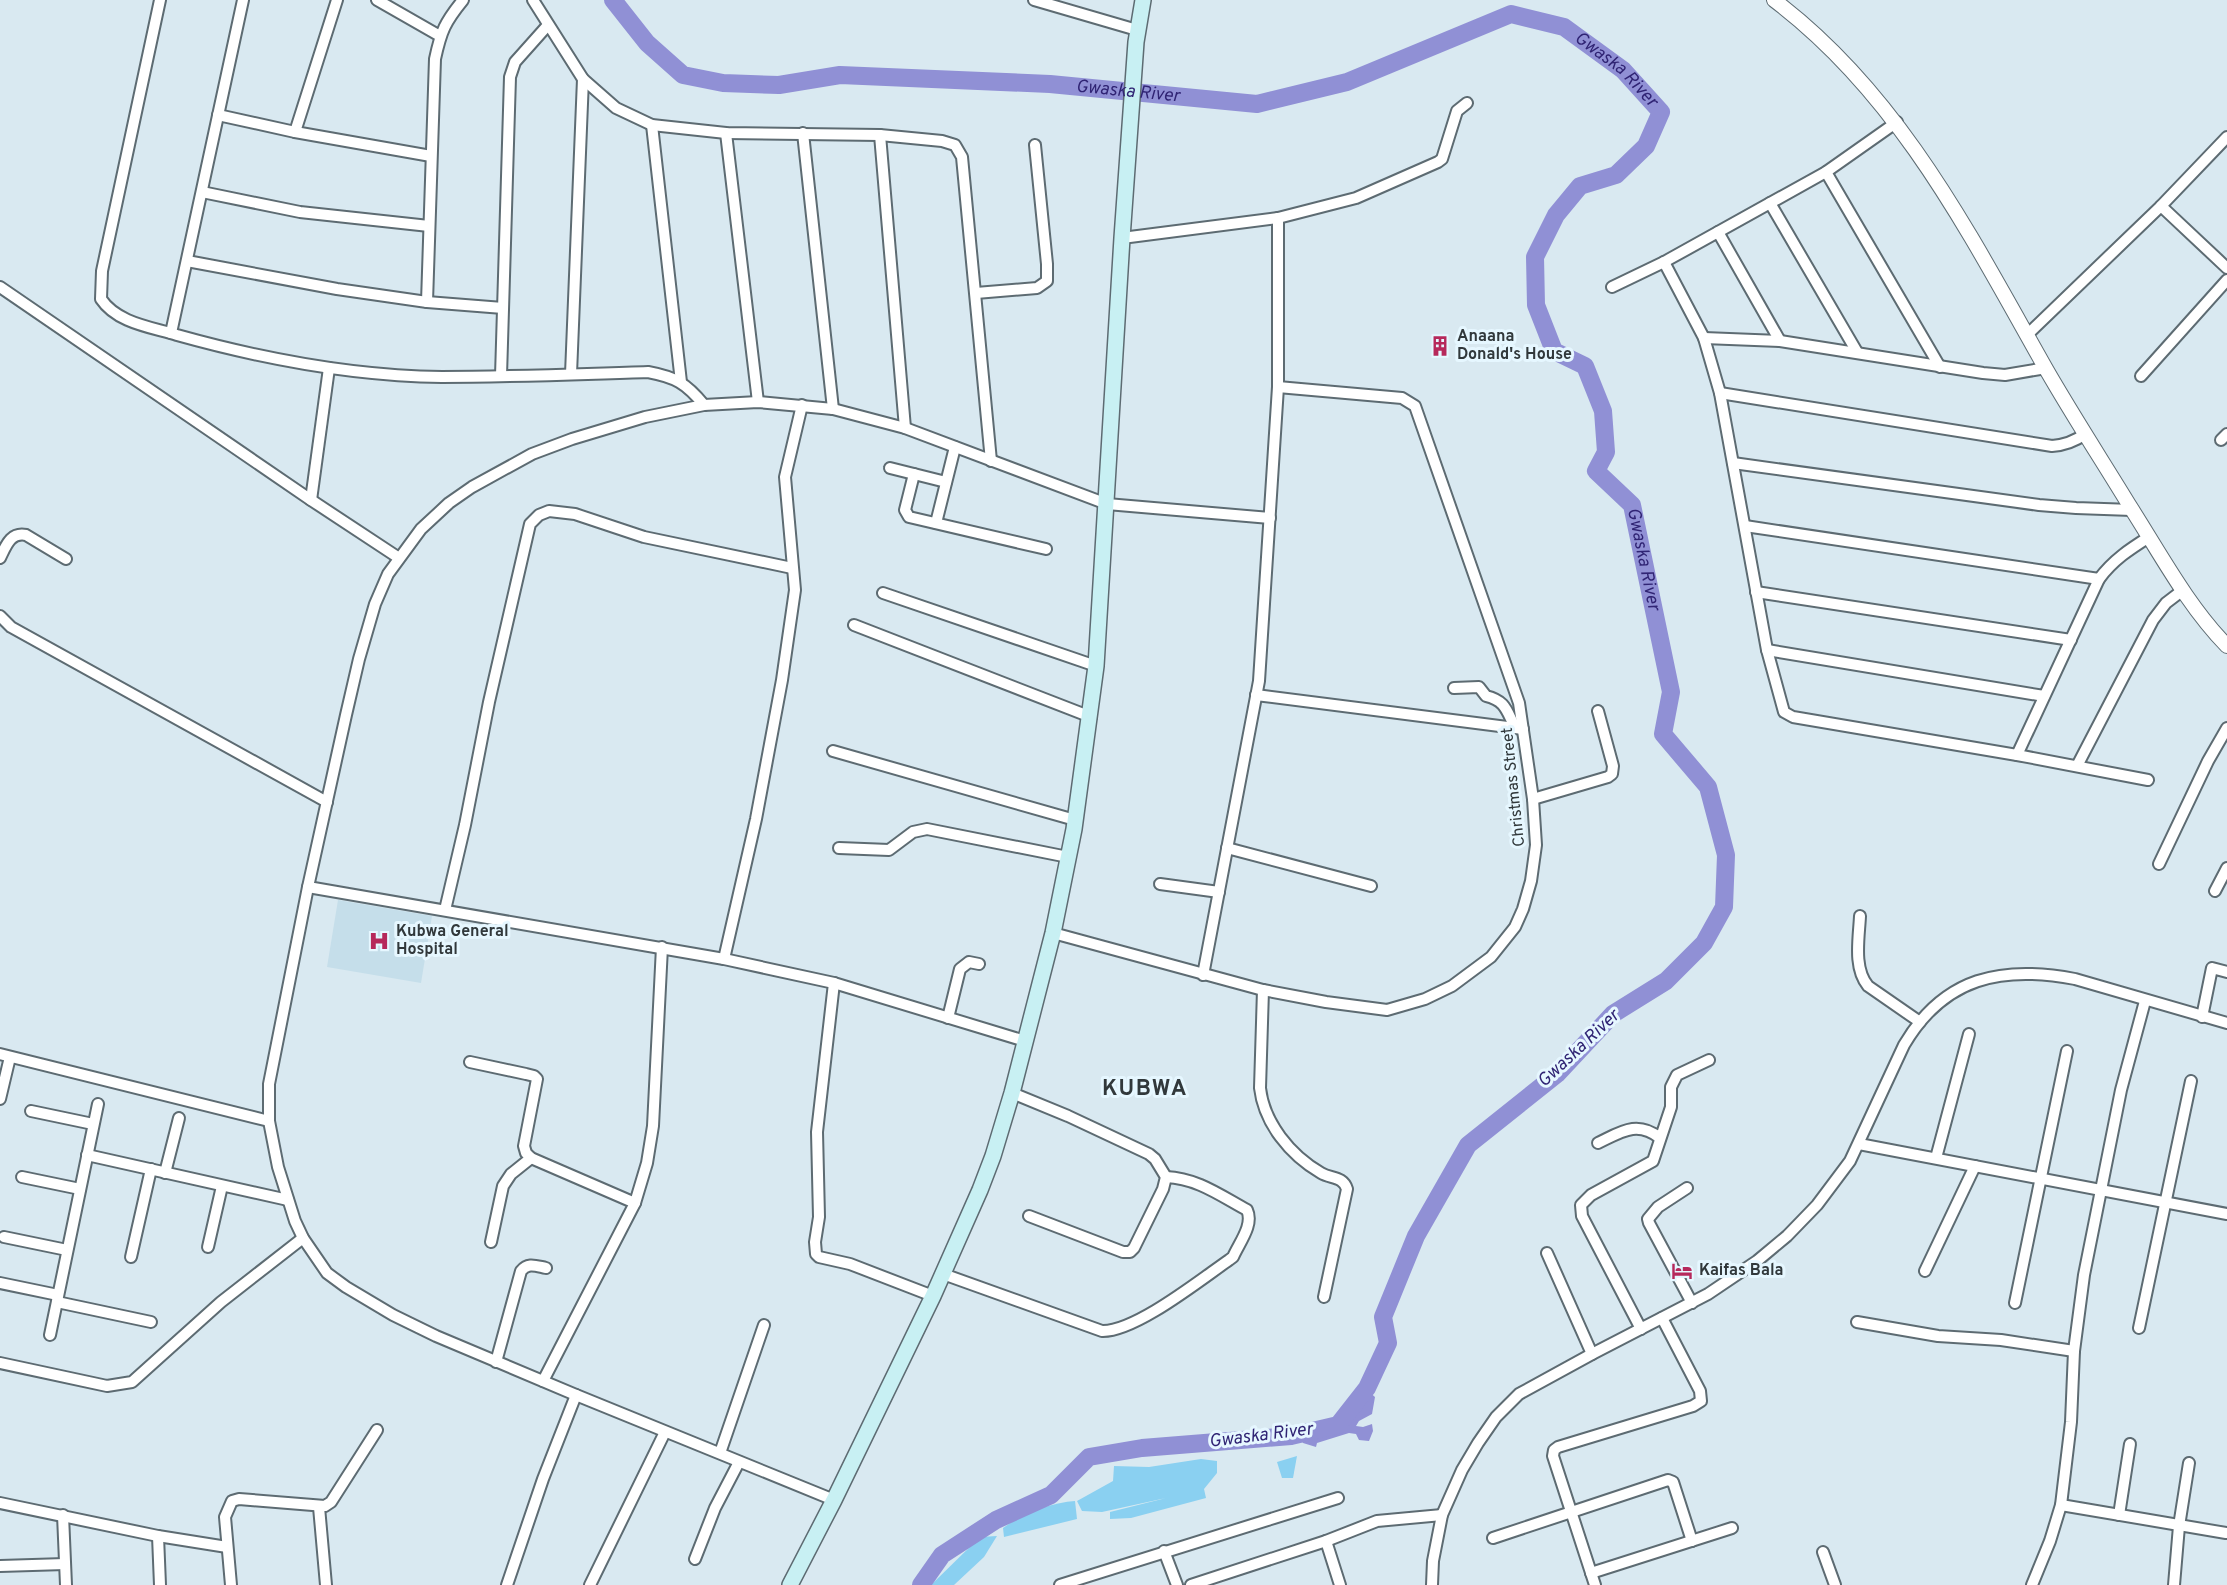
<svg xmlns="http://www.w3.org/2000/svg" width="2227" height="1585" viewBox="0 0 2227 1585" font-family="Overpass,sans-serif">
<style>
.built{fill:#c5deea}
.green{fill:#8ad0f1}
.water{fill:#9090d5}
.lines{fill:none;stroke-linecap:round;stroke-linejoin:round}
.river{stroke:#9090d5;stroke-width:18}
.minor-casing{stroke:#5d6b72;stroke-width:14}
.tertiary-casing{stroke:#5d6b72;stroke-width:16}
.secondary-casing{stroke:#5d6b72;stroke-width:18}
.minor{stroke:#fff;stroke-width:10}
.tertiary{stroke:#fff;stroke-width:14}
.secondary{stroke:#c8f0f3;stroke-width:15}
.labels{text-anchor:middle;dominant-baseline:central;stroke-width:6;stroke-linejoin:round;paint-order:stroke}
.poi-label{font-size:16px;font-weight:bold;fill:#31383b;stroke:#e6f7ff;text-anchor:start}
.street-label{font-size:16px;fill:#31383b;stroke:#e6f7ff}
.water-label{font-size:18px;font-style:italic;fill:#302474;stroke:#e6f7ff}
.district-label{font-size:22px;font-weight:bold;letter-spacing:1.5px;fill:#31383b;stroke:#e6f7ff}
</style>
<rect width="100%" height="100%" fill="#d9e9f1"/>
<polygon class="built" points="338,900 432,916 421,983 327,967"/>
<g class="green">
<polygon points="1297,1456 1293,1478 1282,1478 1277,1462"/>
<polygon points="1201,1459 1217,1461 1217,1473 1204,1489 1206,1498 1131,1518 1110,1519 1110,1512 1166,1498 1102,1512 1082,1511 1077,1501 1113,1481 1114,1466 1149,1467"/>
<path d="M1075,1501L1077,1519L1004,1537L1003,1528C1024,1513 1049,1503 1075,1501Z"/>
<polygon points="997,1536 984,1557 954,1585 931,1585 980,1537"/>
</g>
<polygon class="water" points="1367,1390 1375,1397 1372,1414 1359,1421 1356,1426 1363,1427 1372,1424 1373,1431 1369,1441 1359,1440 1356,1434 1349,1433 1317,1443 1316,1447 1303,1443 1300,1437 1340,1427"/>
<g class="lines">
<path class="river" id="s1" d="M613,0L647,43L683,75L723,83L779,85L840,75L1050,84L1257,104L1347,82L1511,14L1564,27L1623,70L1661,112L1646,146L1616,175L1580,186L1556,215L1535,257L1536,305L1554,351L1585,366L1603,411L1606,452L1596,471L1632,505L1671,692L1663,734L1708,787L1726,855L1724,907L1704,943L1666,981L1613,1014L1557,1074L1468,1145L1416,1236L1383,1317L1388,1343L1367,1388L1338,1425L1291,1436L1142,1448L1089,1457L1051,1495L996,1520L942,1555L921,1585"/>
<g class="minor-casing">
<g id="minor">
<path d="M160,0L102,271L101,299C117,323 151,327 177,335C263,359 353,376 442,377C511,377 579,374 648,372C675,377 686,383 704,405"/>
<polyline points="377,0 440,36"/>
<polyline points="533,0 583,79 616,108 652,125 726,133 880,135 942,141 955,145 962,157 991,461"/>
<polyline points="1034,0 1137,30"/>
<polyline points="218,115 295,132 431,156"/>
<polyline points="652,125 681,382"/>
<polyline points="295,132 337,0"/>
<polyline points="726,133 758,402"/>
<polyline points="803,133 833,409"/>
<polyline points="880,135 905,428"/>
<polyline points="1826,172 1940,367"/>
<polyline points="202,192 300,212 429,226"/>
<polyline points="1770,203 1857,352"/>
<polyline points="2161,206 2227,268"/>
<polyline points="1718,232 1780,341"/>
<polyline points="1122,238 1278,218 1356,198 1438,162 1442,159 1457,111 1467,103"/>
<polyline points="187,261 337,289 427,302 503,308"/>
<polyline points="1664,262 1704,338 1720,393 1767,650 1784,712 1793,717 2017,755 2148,780"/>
<polyline points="0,287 311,500 399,558"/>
<polyline points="1612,287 1664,262 1826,172 1897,122"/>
<polyline points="976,293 1037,288 1047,281 1047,264 1035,145"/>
<path d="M427,302L435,59C441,31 445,22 463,0"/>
<polyline points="171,333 243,0"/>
<polyline points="2028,334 2161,206 2227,137"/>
<polyline points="1704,338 1780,341 1983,373 2005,375 2046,368"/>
<polyline points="571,374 583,79"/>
<polyline points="501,376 510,77 515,62 548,25"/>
<polyline points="2141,376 2227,280"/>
<path d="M1720,393L2052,446C2065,445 2074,442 2085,434"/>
<polyline points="2221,440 2227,434"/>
<polyline points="1733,463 2039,505 2076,508 2132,510"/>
<polyline points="890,468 946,482"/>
<polyline points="914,474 905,510 909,517 1046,549"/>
<polyline points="311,500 329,368"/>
<polyline points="936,523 955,447"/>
<polyline points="1745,526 2099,579"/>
<path d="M0,558C6,546 10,532 26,535L66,559"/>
<polyline points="1756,592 2071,640"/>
<polyline points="883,593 1096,666"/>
<polyline points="0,616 11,627 327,802"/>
<polyline points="854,625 1091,717"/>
<polyline points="1767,650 2044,696"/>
<path d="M1454,688L1479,687L1486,696C1506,701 1506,710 1515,727"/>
<polyline points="1256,695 1523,729"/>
<polyline points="833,751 1075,820"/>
<path d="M2017,755L2099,579C2113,560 2130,549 2149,537"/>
<polyline points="2077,766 2153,620 2166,603 2183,590"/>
<polyline points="1533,799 1608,777 1612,774 1613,766 1598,711"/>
<polyline points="839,848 889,850 913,832 927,829 1068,857"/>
<polyline points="1227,848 1371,886"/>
<polyline points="2159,864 2208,761 2227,728"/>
<polyline points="1160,884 1219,892"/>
<polyline points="308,887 724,959 834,983 1025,1041"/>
<polyline points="2215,891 2227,868"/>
<polyline points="445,910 465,825 489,702 530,524 539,515 549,511 575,514 644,537 792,568"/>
<path d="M1860,916C1859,938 1853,968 1868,986L1920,1022"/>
<polyline points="1053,933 1263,990 1326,1002 1387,1010 1425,999 1452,986 1491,957 1515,927 1523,909 1531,881 1536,845 1533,799 1519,703 1415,406 1402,398 1278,387"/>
<polyline points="724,959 756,819 782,680 795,590 785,477 802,405"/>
<polyline points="1203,975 1259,681 1278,387 1278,218"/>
<polyline points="834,983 817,1132 819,1217 815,1242 816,1254 819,1257 850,1264 933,1296"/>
<path d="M1263,990L1260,1088C1264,1123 1290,1155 1321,1173C1331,1179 1343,1176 1347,1189L1324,1297"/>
<polyline points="2202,1017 2212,968 2227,972"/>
<polyline points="948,1018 960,969 969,962 979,964"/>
<polyline points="0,1054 269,1121"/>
<polyline points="470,1062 526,1074 534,1076 537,1079 524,1146 526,1153 531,1158 635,1203"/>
<polyline points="1012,1093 1068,1116 1149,1154 1155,1159 1166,1177 1163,1189 1134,1248 1130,1252 1123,1252 1029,1216"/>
<polyline points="0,1099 10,1057"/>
<polyline points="31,1111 93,1124"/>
<path d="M1598,1143C1621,1132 1637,1120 1660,1138"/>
<polyline points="1859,1144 2227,1214"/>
<polyline points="87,1155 288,1200"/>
<polyline points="1936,1158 1969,1034"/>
<polyline points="165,1173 179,1118"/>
<polyline points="22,1177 80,1189"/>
<polyline points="1687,1188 1658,1207 1648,1219 1649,1223 1692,1303"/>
<polyline points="4,1237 67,1250"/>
<polyline points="491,1242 503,1186 511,1174 531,1158"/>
<polyline points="208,1247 222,1186"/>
<polyline points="1547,1253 1592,1354"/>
<polyline points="131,1257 151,1169"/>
<polyline points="1925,1271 1975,1166"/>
<path d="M943,1274L1102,1331C1135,1332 1200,1280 1229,1260L1233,1257C1239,1243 1254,1225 1247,1210C1221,1196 1197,1178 1166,1177"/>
<polyline points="0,1283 58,1295"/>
<polyline points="57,1302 151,1322"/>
<polyline points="2015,1303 2067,1051"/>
<polyline points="1857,1322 1938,1336 2001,1340 2074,1351"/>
<polyline points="2139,1328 2191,1081"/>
<polyline points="1641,1329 1582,1216 1581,1205 1591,1195 1653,1161 1671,1107 1671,1087 1677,1075 1709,1060"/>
<polyline points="50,1335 98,1104"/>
<path d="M496,1362L521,1271C528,1262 536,1266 546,1268"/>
<polyline points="0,1363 107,1386 132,1382 221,1302 303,1238"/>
<polyline points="543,1381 635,1203 647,1163 653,1126 662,947"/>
<polyline points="720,1453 764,1325"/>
<polyline points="834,1500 576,1395 436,1336 393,1315 346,1287 327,1273 303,1238 295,1221 278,1167 269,1121 269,1084 308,887 346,715 359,659 375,604 388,574 421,529 449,503 472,487 532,454 572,439 645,417 704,405 758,402 833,409 905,428 1107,504 1270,518"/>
<polyline points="0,1503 158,1536 227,1547"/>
<polyline points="2061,1505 2226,1533"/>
<polyline points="319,1507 326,1585"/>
<polyline points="63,1515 66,1585"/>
<polyline points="2119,1515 2130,1444"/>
<polyline points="158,1536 160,1585"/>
<polyline points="1493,1538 1668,1480 1673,1482 1692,1541"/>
<polyline points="1326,1541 1340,1585"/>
<polyline points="1164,1551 1177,1585"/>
<polyline points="1823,1552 1835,1585"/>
<polyline points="695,1559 715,1508 739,1462"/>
<polyline points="0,1566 65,1564"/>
<polyline points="1591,1573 1732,1528"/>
<polyline points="231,1585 225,1517 232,1501 239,1499 325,1506 331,1502 377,1430"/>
<polyline points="507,1585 543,1479 576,1395"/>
<polyline points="590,1585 665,1432"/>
<polyline points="1060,1585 1338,1498"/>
<polyline points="1191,1585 1326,1541 1377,1521 1442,1515"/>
<path d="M1432,1585L1433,1561L1442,1515L1462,1470L1478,1443L1496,1417L1519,1394L1592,1354L1708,1294L1757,1261L1787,1236L1817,1205L1850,1161L1904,1045C1944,977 2002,965 2075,979L2227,1023"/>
<polyline points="1595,1585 1553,1456 1554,1450 1558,1447 1693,1406 1701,1401 1700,1391 1662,1318"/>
<polyline points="2032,1585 2050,1541 2061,1505 2071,1422 2074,1351 2084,1275 2121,1090 2145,1001"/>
<polyline points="2174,1585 2179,1526 2189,1463"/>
</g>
</g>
<g class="tertiary-casing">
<path id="tertiary" d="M1774,0C1900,95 1970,235 2046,369C2073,416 2103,462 2131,508C2161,555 2188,606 2227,646"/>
</g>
<g class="secondary-casing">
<polyline id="secondary" points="790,1585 834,1500 933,1296 980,1190 993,1156 1012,1093 1053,933 1074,829 1096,666 1122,238 1136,42 1143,0"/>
</g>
<use href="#minor" class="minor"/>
<use href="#tertiary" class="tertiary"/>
<use href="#secondary" class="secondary"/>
</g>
<defs>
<g id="building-bare" transform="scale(1.62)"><path d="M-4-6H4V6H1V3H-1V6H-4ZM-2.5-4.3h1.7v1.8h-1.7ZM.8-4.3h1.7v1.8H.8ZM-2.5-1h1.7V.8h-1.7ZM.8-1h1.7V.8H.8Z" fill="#b6285b" stroke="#e6f7ff" stroke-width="2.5" paint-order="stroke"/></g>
<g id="hospital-bare" transform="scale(1.62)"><path d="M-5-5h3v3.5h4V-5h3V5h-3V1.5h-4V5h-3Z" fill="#b6285b" stroke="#e6f7ff" stroke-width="2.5" paint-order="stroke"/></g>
<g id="hotel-bare" transform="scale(1.62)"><path d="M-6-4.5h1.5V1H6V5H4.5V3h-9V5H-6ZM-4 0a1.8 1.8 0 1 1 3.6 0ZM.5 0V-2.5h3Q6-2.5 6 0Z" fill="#b6285b" stroke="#e6f7ff" stroke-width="2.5" paint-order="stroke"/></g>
</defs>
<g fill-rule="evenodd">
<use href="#building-bare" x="1440" y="346"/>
<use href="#hospital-bare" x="379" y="941"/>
<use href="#hotel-bare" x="1682" y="1271"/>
</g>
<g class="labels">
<g class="poi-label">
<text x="1457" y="337">Anaana<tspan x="1457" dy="18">Donald's House</tspan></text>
<text x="396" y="932">Kubwa General<tspan x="396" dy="18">Hospital</tspan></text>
<text x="1699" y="1271">Kaifas Bala</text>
</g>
<g class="street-label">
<text transform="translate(1514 787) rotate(-96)">Christmas Street</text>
</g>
<g class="water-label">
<text stroke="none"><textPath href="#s1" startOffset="1072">Gwaska River</textPath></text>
<text stroke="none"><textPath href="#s1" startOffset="550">Gwaska River</textPath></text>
<text stroke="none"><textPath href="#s1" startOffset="1683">Gwaska River</textPath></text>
<text transform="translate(1579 1049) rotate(-43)">Gwaska River</text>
<text transform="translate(1261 1436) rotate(-7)">Gwaska River</text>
</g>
<g class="district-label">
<text x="1145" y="1089">KUBWA</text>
</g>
</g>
</svg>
